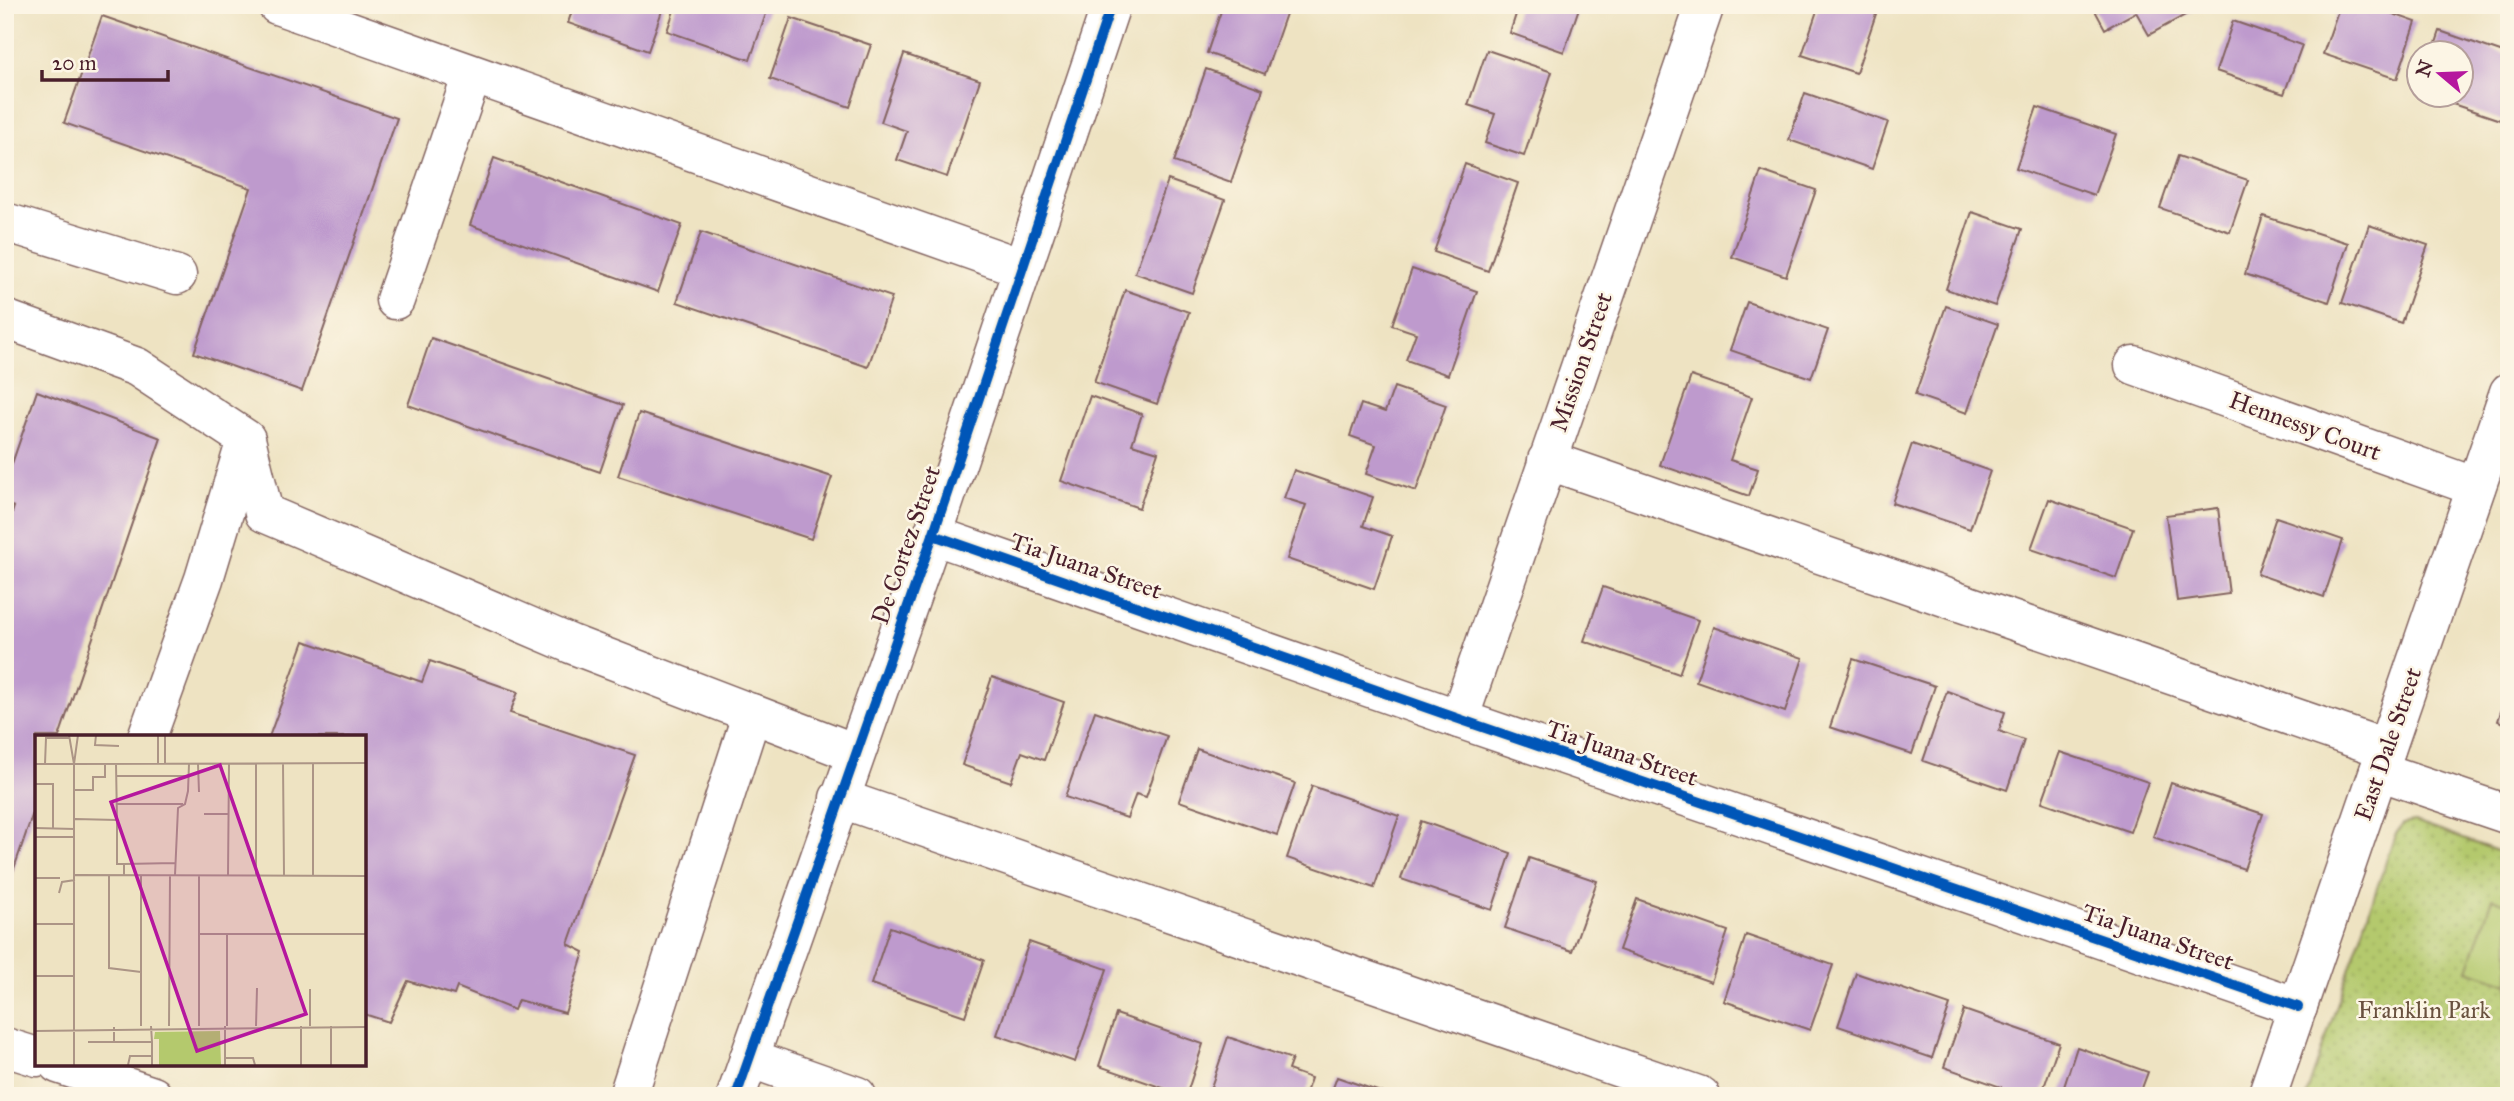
<svg xmlns="http://www.w3.org/2000/svg" width="2514" height="1101" viewBox="0 0 2514 1101" font-family="'IM FELL Great Primer',serif">
<style>
.park{fill:url(#park-dots);stroke:#7f744c;stroke-width:2}
.pitch{fill:#b4c96d;stroke:#7f744c;stroke-width:2}
.building{fill:#be9acd}
.lines{fill:none;stroke-linecap:round;stroke-linejoin:round}
.minor-casing{stroke:#836460;stroke-width:41}
.minor{stroke:#fff;stroke-width:38}
.cycleway-casing{stroke:#fcf5e5;stroke-width:15}
.cycleway{stroke:#0057b8;stroke-width:10}
.labels{text-anchor:middle;dominant-baseline:central;stroke-width:5;stroke-linejoin:round;paint-order:stroke}
.street-label{font-size:24px;fill:#4a1f2b;stroke:#fcf5e5}
.park-label{font-size:24px;fill:#6a523f;stroke:#fcf5e5}
.inset-road{fill:none;stroke:#ac9586;stroke-width:2}
.view{fill:#b5179e;fill-opacity:0.15;stroke:#b5179e;stroke-width:3.5}
.inset-edge{fill:none;stroke:#4a1f2b;stroke-width:3.5}
</style>
<defs>
<pattern id="park-dots" width="8" height="8" patternUnits="userSpaceOnUse" patternTransform="scale(1.75)"><rect width="8" height="8" fill="#b4c96d"/><path d="M2 2h.1M6 6h.1" fill="none" stroke="#9cac5f" stroke-width="1.8" stroke-linecap="round"/></pattern>
</defs>
<rect width="100%" height="100%" fill="#fcf5e5"/>
<filter id="ink" filterUnits="userSpaceOnUse"><feTurbulence type="fractalNoise" baseFrequency=".0143" numOctaves="2"/><feDisplacementMap in="SourceGraphic" scale="14" xChannelSelector="R" yChannelSelector="G"/><feConvolveMatrix kernelMatrix="1 2 1 2 8 2 1 2 1" color-interpolation-filters="sRGB"/></filter>
<filter id="wash" filterUnits="userSpaceOnUse"><feTurbulence type="fractalNoise" baseFrequency=".00686" numOctaves="4" result="noise"/><feDisplacementMap in="SourceGraphic" scale="28" xChannelSelector="R" yChannelSelector="G"/><feGaussianBlur stdDeviation="1.57" result="paint"/><feColorMatrix in="noise" values="0 0 0 0 0 0 0 0 0 0 0 0 0 0 0 0 0 1.4 0 .05"/><feComposite in="paint" operator="in"/></filter>
<g filter="url(#wash)">
<rect width="100%" height="100%" fill="#eee3c2"/>
<polygon class="park" points="2415,822 2509,855 2509,1096 2306,1096 2395,835 2403,824"/>
<polygon class="pitch" points="2492,898 2509,904 2509,984 2468,970"/>
<g id="blocks">
<g class="building">
<polygon points="574,5 664,5 648,51 568,23"/>
<polygon points="676,5 760,5 768,8 750,60 667,31"/>
<polygon points="1223,5 1289,5 1265,74 1207,53"/>
<polygon points="1519,5 1580,5 1564,52 1510,33"/>
<polygon points="1819,5 1879,5 1856,73 1802,55"/>
<polygon points="2092,5 2197,5 2198,8 2149,35 2136,12 2105,29"/>
<polygon points="2340,5 2368,5 2416,22 2397,79 2323,54"/>
<polygon points="102,16 397,118 302,391 194,353 251,188 64,123"/>
<polygon points="791,18 871,45 850,107 770,79"/>
<polygon points="2233,21 2302,45 2284,94 2216,71"/>
<polygon points="2440,31 2509,55 2509,123 2426,95 2462,94 2462,52 2433,52"/>
<polygon points="1487,50 1552,72 1524,156 1485,143 1495,114 1468,105"/>
<polygon points="904,54 980,80 947,177 897,160 907,131 881,122"/>
<polygon points="1206,69 1263,89 1231,182 1174,162"/>
<polygon points="1805,93 1888,122 1872,169 1789,140"/>
<polygon points="2037,107 2116,134 2094,195 2016,168"/>
<polygon points="2178,156 2248,180 2230,232 2160,208"/>
<polygon points="494,158 682,225 658,292 470,225"/>
<polygon points="1465,164 1518,183 1488,271 1434,252"/>
<polygon points="1761,171 1816,190 1786,276 1732,257"/>
<polygon points="1168,180 1225,200 1192,293 1135,273"/>
<polygon points="1972,212 2022,229 1995,306 1946,289"/>
<polygon points="2263,216 2348,243 2329,302 2245,274"/>
<polygon points="2369,225 2428,245 2401,323 2342,303"/>
<polygon points="701,232 892,297 868,367 677,302"/>
<polygon points="1412,269 1477,291 1448,375 1406,360 1416,333 1392,325"/>
<polygon points="1125,290 1189,312 1157,404 1094,382"/>
<polygon points="1747,302 1828,330 1811,378 1730,350"/>
<polygon points="1946,306 1998,324 1967,413 1915,395"/>
<polygon points="431,338 623,405 600,472 408,405"/>
<polygon points="1691,376 1752,397 1730,460 1758,469 1749,496 1660,465"/>
<polygon points="1394,387 1446,405 1416,491 1366,474 1376,445 1350,436 1361,404 1385,412"/>
<polygon points="37,391 161,438 59,737 37,737 37,801 6,892 5,535 14,507 5,504 5,484"/>
<polygon points="1090,396 1142,414 1132,444 1158,452 1139,508 1061,481"/>
<polygon points="639,413 832,477 811,539 618,476"/>
<polygon points="1912,444 1990,471 1970,529 1892,503"/>
<polygon points="1294,470 1373,497 1363,526 1392,536 1374,589 1287,559 1306,505 1284,498"/>
<polygon points="2049,499 2133,528 2116,578 2031,549"/>
<polygon points="2218,508 2229,594 2177,601 2166,515"/>
<polygon points="2276,517 2343,540 2324,597 2257,574"/>
<polygon points="1603,587 1698,620 1679,674 1584,641"/>
<polygon points="1714,627 1803,658 1785,712 1696,681"/>
<polygon points="304,641 422,682 430,661 518,692 510,713 635,755 568,944 584,952 565,1013 518,1000 514,1010 457,987 454,995 408,981 389,1022 364,1014 364,737 269,737"/>
<polygon points="1853,659 1935,686 1912,754 1830,727"/>
<polygon points="992,677 1064,702 1044,760 1022,752 1011,782 962,765"/>
<polygon points="2508,690 2509,690 2509,725 2498,721"/>
<polygon points="1947,691 2005,712 1999,731 2024,740 2007,790 1923,761"/>
<polygon points="1095,711 1167,736 1146,797 1136,794 1127,818 1065,797"/>
<polygon points="1197,749 1295,783 1277,835 1179,801"/>
<polygon points="2060,752 2148,782 2130,832 2042,802"/>
<polygon points="2171,783 2263,814 2244,869 2153,837"/>
<polygon points="1312,786 1399,816 1374,888 1287,858"/>
<polygon points="1421,821 1511,853 1492,910 1401,879"/>
<polygon points="1529,858 1597,881 1572,951 1505,928"/>
<polygon points="1637,899 1728,931 1711,982 1619,950"/>
<polygon points="890,927 984,960 965,1016 871,984"/>
<polygon points="1746,935 1833,965 1810,1030 1724,1001"/>
<polygon points="1029,942 1107,969 1075,1062 997,1035"/>
<polygon points="1856,973 1950,1005 1932,1058 1838,1026"/>
<polygon points="1964,1010 2059,1043 2041,1096 1998,1096 2001,1087 1944,1067"/>
<polygon points="1116,1014 1203,1044 1186,1096 1099,1066"/>
<polygon points="1228,1037 1292,1059 1288,1070 1311,1078 1305,1096 1208,1096"/>
<polygon points="2077,1047 2148,1072 2139,1096 2061,1096"/>
<polygon points="1337,1077 1389,1095 1388,1096 1330,1096"/>
</g>
</g>
</g>
<g filter="url(#ink)">
<use href="#blocks" fill-opacity="0" stroke="#836460" stroke-width="2"/>
<g class="lines">
<g class="minor-casing">
<g id="minor">
<polyline points="277,5 1022,268"/>
<polyline points="5,222 177,275"/>
<polyline points="395,300 472,75"/>
<polyline points="5,319 137,367 246,439 264,513 571,644 855,753"/>
<polyline points="2134,365 2476,487"/>
<polyline points="1547,460 2386,749"/>
<polyline points="933,535 1459,719 2298,1007"/>
<polyline points="1459,719 1705,5"/>
<polyline points="147,737 204,579 246,440"/>
<polyline points="2379,771 2509,815"/>
<polyline points="839,798 1701,1096"/>
<polyline points="5,1047 37,1057"/>
<polyline points="749,1058 857,1096"/>
<polyline points="58,1064 153,1096"/>
<polyline points="628,1096 752,713"/>
<polyline points="736,1096 933,535 1111,5"/>
<polyline points="2267,1096 2509,392"/>
</g>
</g>
<use href="#minor" class="minor"/>
<g class="cycleway-casing">
<g id="cycleway">
<polyline points="933,535 1459,719 2298,1007"/>
<polyline points="736,1096 933,535 1111,5"/>
</g>
</g>
<use href="#cycleway" class="cycleway"/>
</g>
</g>
<g class="labels">
<g class="street-label">
<text transform="translate(1581 362) rotate(-71)">Mission Street</text>
<text transform="translate(2305 426) rotate(20)">Hennessy Court</text>
<text transform="translate(906 545) rotate(-71)">De Cortez Street</text>
<text transform="translate(1086 566) rotate(19)">Tia Juana Street</text>
<text transform="translate(2388 744) rotate(-71)">East Dale Street</text>
<text transform="translate(1622 753) rotate(19)">Tia Juana Street</text>
<text transform="translate(2158 937) rotate(19)">Tia Juana Street</text>
</g>
<g class="park-label">
<text x="2424" y="1010">Franklin Park</text>
</g>
</g>
<g transform="translate(35 735)">
<rect width="331" height="331" fill="#eee3c2"/>
<path d="M185,296L186,330H124V304H119L120,297Z" fill="#b4c96d"/>
<path class="inset-road" d="M34,0L39,29M61,0L60,10L84,11M123,0V29M248,28L249,140M0,29H39M10,29L11,3H34M39,29L331,28M81,29L82,85M130,29V0M163,29L164,57M81,41H154M0,49H18V93M39,55H58V42H70V29M82,69H148M169,79H194M40,84L82,85V129H89V140M0,93L40,94M0,102H40M89,129L140,128M40,140L331,141M74,140V233L106,237M140,140L143,73L150,69L153,56L154,29M193,140L194,28M221,140V28M278,140V28M0,143H25M24,158L27,147L40,145M0,189H39M163,199H331M192,199V291M0,241H39M275,254V291M106,291V140M134,291L135,140M164,291V140M190,291V330M221,291L222,253M79,292V307H117L116,291M0,296L331,292M53,307H79M190,323H218L220,330M39,330V29L43,0M93,330L95,321H117M117,330V307M266,330V291M296,330V291"/>
<path class="view" d="M185,30L271,279L162,316L76,67Z"/>
<rect width="331" height="331" class="inset-edge"/>
</g>
<rect width="2514" height="1101" fill="none" stroke="#fcf5e5" stroke-width="28"/>
<g transform="translate(2440 74) rotate(289)"><circle r="33" fill="#fcf5e5" stroke="#b59f9b" stroke-width="2"/>
<path d="M0-5L12 26L0 18L-12 26Z" fill="#b5179e"/>
<text y="-10" font-size="19" font-weight="bold" text-anchor="middle" fill="#4a1f2b">N</text>
</g>
<path d="M42 70v10h126v-10" fill="none" stroke="#4a1f2b" stroke-width="3.5"/>
<text x="52" y="70" font-size="21" fill="#4a1f2b" stroke="#fcf5e5" stroke-width="5" paint-order="stroke">20 m</text>
</svg>
